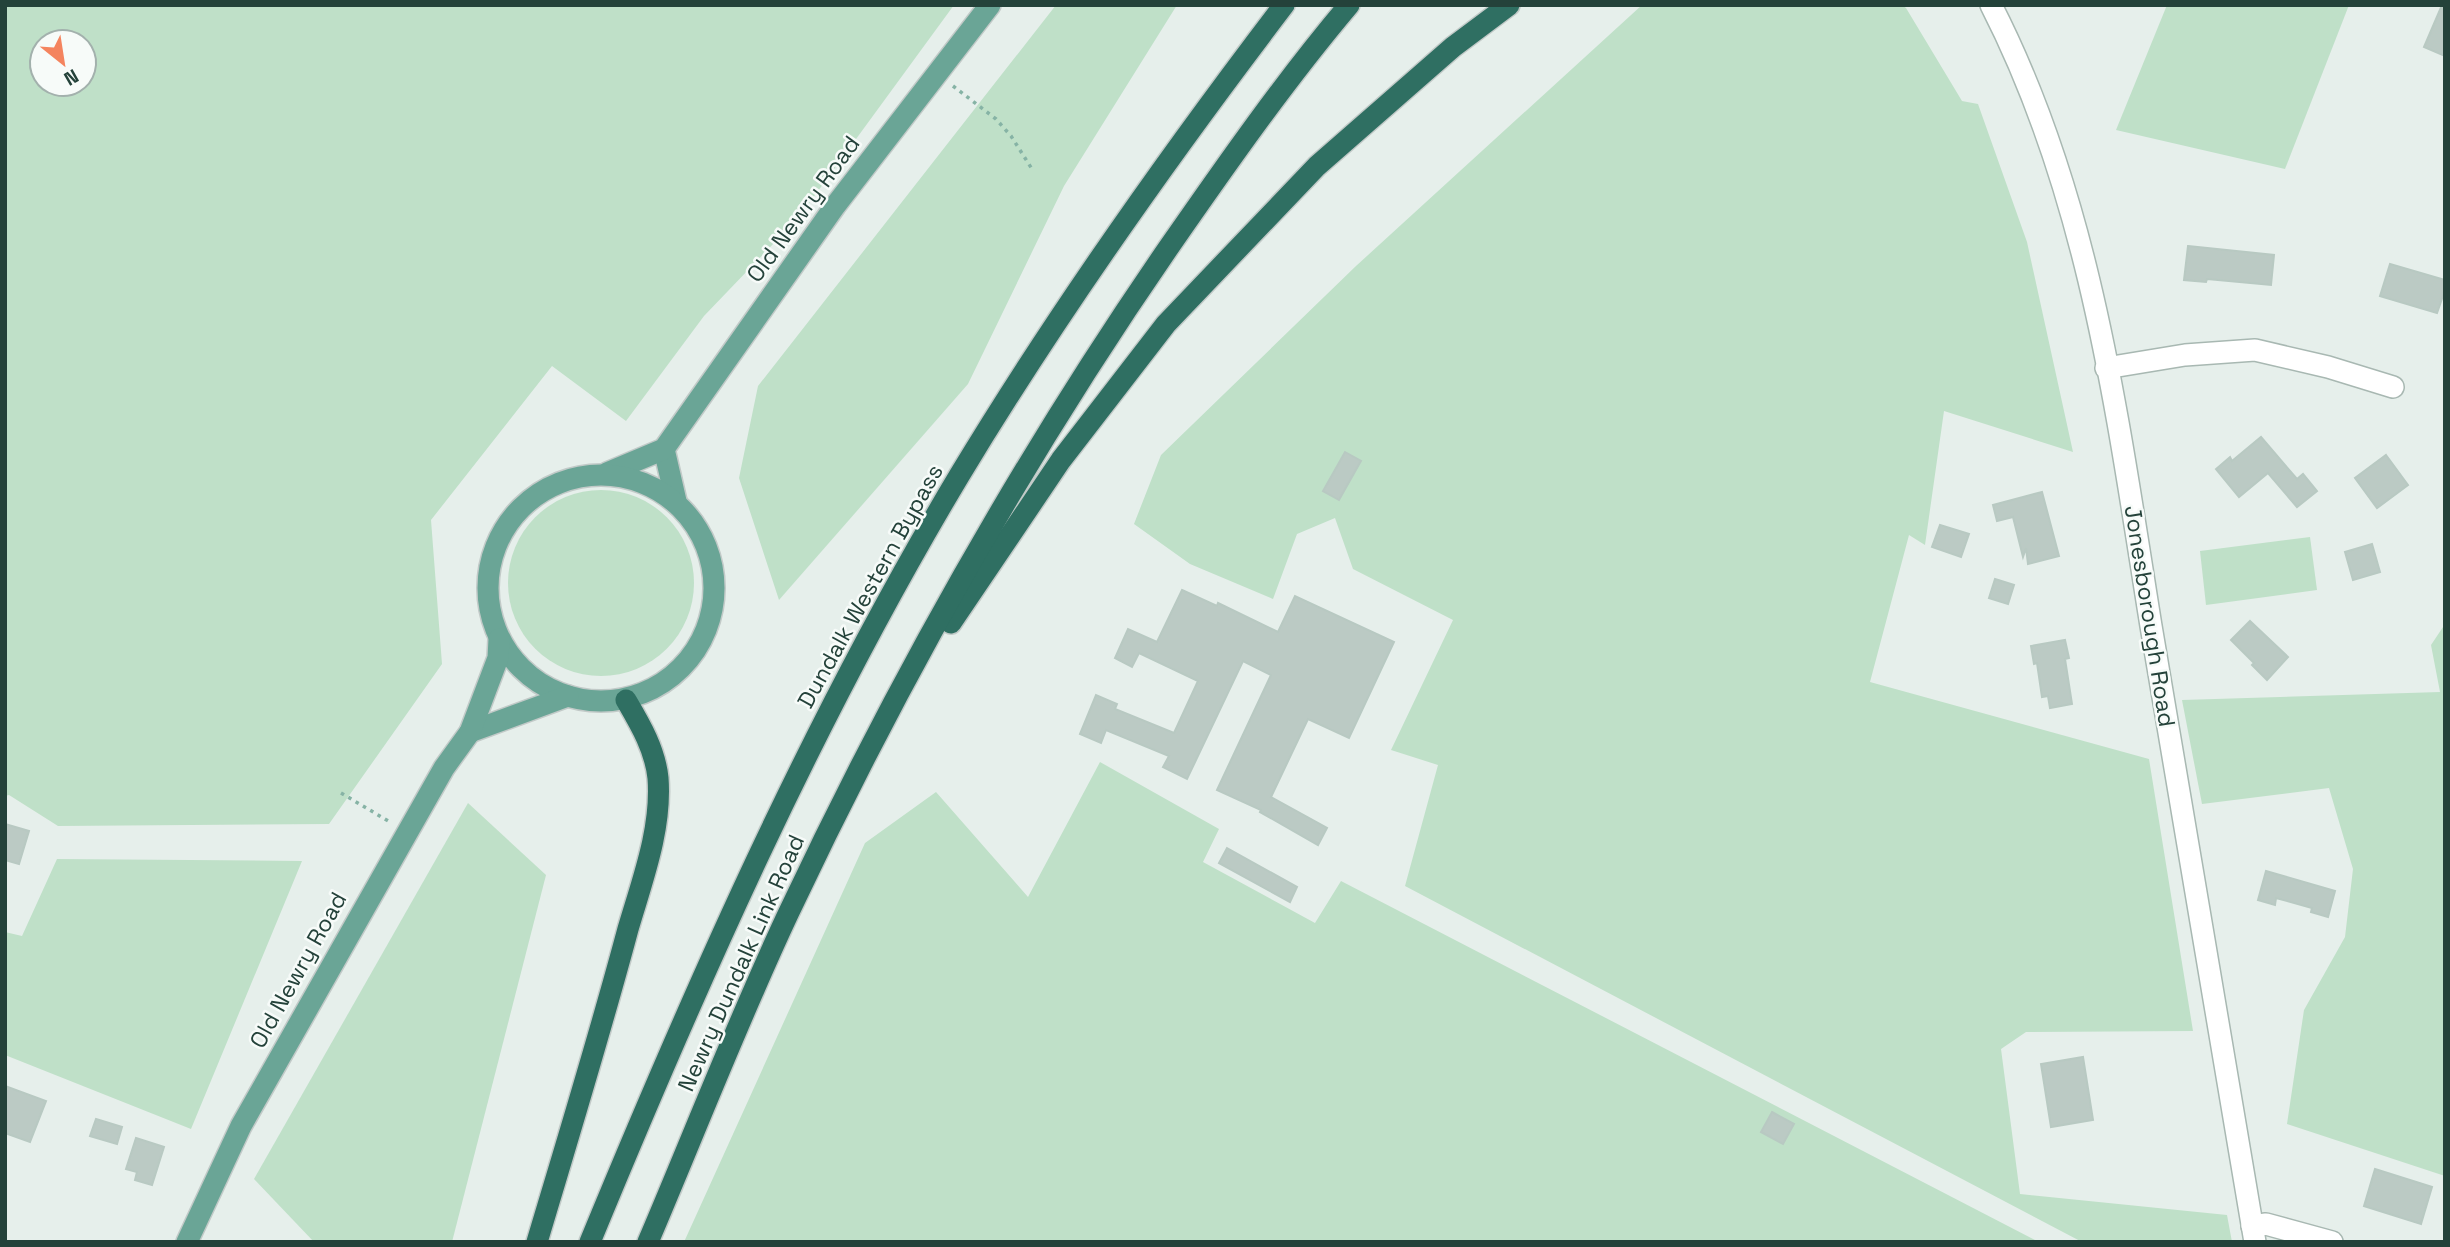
<svg xmlns="http://www.w3.org/2000/svg" width="2450" height="1247" viewBox="0 0 2450 1247" font-family="'Space Grotesk',sans-serif">
<style>
.green{fill:#bfe0c8;fill-rule:evenodd}
.building{fill:#bbcac4;stroke:#b8c9c2;stroke-width:2}
.lines{fill:none;stroke-linecap:round;stroke-linejoin:round}
.minor-casing{stroke:#a8b8b2;stroke-width:24}
.major-casing{stroke:#c2cac8;stroke-width:24}
.highway-casing{stroke:#c2cac8;stroke-width:24}
.path{stroke:#86b3a5;stroke-width:3.5;stroke-dasharray:3.5 5;stroke-linecap:butt}
.minor{stroke:#fff;stroke-width:21}
.major{stroke:#6aa596;stroke-width:21}
.highway{stroke:#2f6f62;stroke-width:21}
.labels{text-anchor:middle;dominant-baseline:central;stroke-width:5;stroke-linejoin:round;paint-order:stroke}
.street-label{font-size:23px;fill:#24423a;stroke:#f7fbf9}
</style>
<rect width="100%" height="100%" fill="#e6efeb"/>
<g class="green">
<path d="M5,5H954L799,217L704,316L626,421L552,366L431,520L442,664L329,824L58,826L9,795L5,796ZM42,42H84V84H42Z"/>
<polygon points="1056,5 1177,5 1064,186 968,384 779,600 739,478 758,386"/>
<polygon points="1642,5 1902,5 1906,8 1962,101 1978,104 2027,242 2073,452 1944,411 1925,545 1909,535 1870,682 2149,759 2193,1031 2026,1032 2001,1049 2020,1194 2227,1215 2232,1242 2082,1242 1405,886 1438,765 1391,750 1453,620 1353,569 1335,518 1297,534 1273,599 1190,564 1134,524 1161,455 1356,266"/>
<polygon points="2167,5 2349,5 2285,169 2116,130"/>
<circle cx="601" cy="583" r="93"/>
<polygon points="2310,537 2317,590 2206,605 2200,551"/>
<polygon points="2445,624 2445,1176 2287,1124 2304,1010 2345,937 2353,869 2329,788 2202,804 2182,700 2440,692 2431,645"/>
<polygon points="1100,762 1219,829 1203,862 1315,923 1341,881 2039,1242 684,1242 865,843 936,792 1028,897"/>
<polygon points="468,803 546,875 452,1242 314,1242 254,1179"/>
<polygon points="57,859 302,861 191,1129 5,1055 5,932 22,936"/>
</g>
<g class="building">
<polygon points="2442,5 2445,5 2445,56 2424,47"/>
<polygon points="2188,246 2274,255 2271,285 2207,279 2206,282 2184,280"/>
<polygon points="2390,264 2445,280 2445,290 2437,313 2380,296"/>
<polygon points="2261,437 2297,479 2303,474 2317,491 2297,507 2268,473 2239,497 2216,469 2230,457 2232,461"/>
<polygon points="1345,452 1361,461 1339,500 1323,491"/>
<polygon points="2386,455 2408,485 2377,508 2355,478"/>
<polygon points="2042,492 2059,556 2028,564 2026,548 2023,557 2013,517 1997,521 1993,505"/>
<polygon points="1940,525 1969,534 1961,557 1932,547"/>
<polygon points="2372,544 2380,572 2353,580 2345,552"/>
<polygon points="1995,579 2014,585 2008,604 1989,598"/>
<polygon points="1182,590 1217,606 1218,603 1278,632 1295,596 1394,642 1349,738 1308,719 1271,797 1327,828 1318,845 1260,812 1261,810 1217,790 1271,675 1243,661 1187,779 1163,767 1169,756 1106,730 1101,743 1080,734 1096,695 1117,704 1115,709 1174,733 1198,681 1139,653 1132,667 1115,658 1128,629 1157,642"/>
<polygon points="2250,621 2288,657 2267,680 2252,665 2254,663 2231,640"/>
<polygon points="2065,640 2069,658 2065,659 2072,704 2050,708 2048,696 2042,697 2037,663 2034,664 2031,646"/>
<polygon points="5,824 29,831 19,864 5,860"/>
<polygon points="1227,848 1297,887 1290,902 1219,863"/>
<polygon points="2266,871 2335,891 2328,917 2311,912 2312,908 2276,898 2275,905 2258,900"/>
<polygon points="2083,1057 2093,1120 2051,1127 2041,1064"/>
<polygon points="5,1086 46,1101 30,1142 5,1133"/>
<polygon points="1772,1112 1794,1124 1783,1144 1761,1132"/>
<polygon points="96,1119 122,1127 117,1144 90,1136"/>
<polygon points="136,1138 164,1147 152,1185 135,1180 137,1172 126,1169"/>
<polygon points="2375,1169 2432,1187 2421,1224 2364,1206"/>
</g>
<g class="lines">
<g class="minor-casing">
<g id="minor">
<path d="M1991,5C2090,198 2117,414 2151,626C2185,831 2220,1036 2255,1242"/>
<polyline points="2106,368 2185,355 2255,350 2328,367 2393,387"/>
<polyline points="2252,1226 2266,1224 2332,1242"/>
</g>
</g>
<g class="major-casing">
<g id="major">
<polyline points="664,449 676,501"/>
<polyline points="607,473 664,449 835,206 990,5"/>
<circle cx="601" cy="588" r="113"/>
<polyline points="470,732 568,696"/>
<polyline points="187,1242 241,1126 444,768 470,732 498,658 499,639"/>
</g>
</g>
<g class="highway-casing">
<g id="highway">
<polyline points="951,623 1061,460 1166,324 1317,166 1453,47 1509,5"/>
<path d="M537,1242C568,1138 600,1034 628,929C642,881 662,829 658,778C655,749 640,724 626,700"/>
<path d="M590,1242C698,980 813,720 959,476C1058,312 1168,157 1284,5"/>
<path d="M648,1242C695,1132 738,1020 789,912C898,681 1024,457 1169,247C1226,165 1284,82 1349,5"/>
</g>
</g>
<g class="path">
<polyline points="953,86 996,119 1011,136 1032,169"/>
<polyline points="341,793 390,822"/>
</g>
<use href="#minor" class="minor"/>
<use href="#major" class="major"/>
<use href="#highway" class="highway"/>
</g>
<g class="labels">
<g class="street-label">
<text transform="translate(803 209) rotate(-54)">Old Newry Road</text>
<text transform="translate(870 586) rotate(-61)">Dundalk Western Bypass</text>
<text transform="translate(2150 616) rotate(81)">Jonesborough Road</text>
<text transform="translate(741 963) rotate(-66)">Newry Dundalk Link Road</text>
<text transform="translate(298 970) rotate(-61)">Old Newry Road</text>
</g>
</g>
<rect width="2450" height="1247" fill="none" stroke="#24423a" stroke-width="14"/>
<g transform="translate(63 63) rotate(150)"><circle r="33" fill="#f7fbf9" stroke="#a3b1ad" stroke-width="2"/>
<path d="M0-5L12 26L0 18L-12 26Z" fill="#f4845f"/>
<text y="-10" font-size="19" font-weight="bold" text-anchor="middle" fill="#24423a">N</text>
</g>
</svg>
